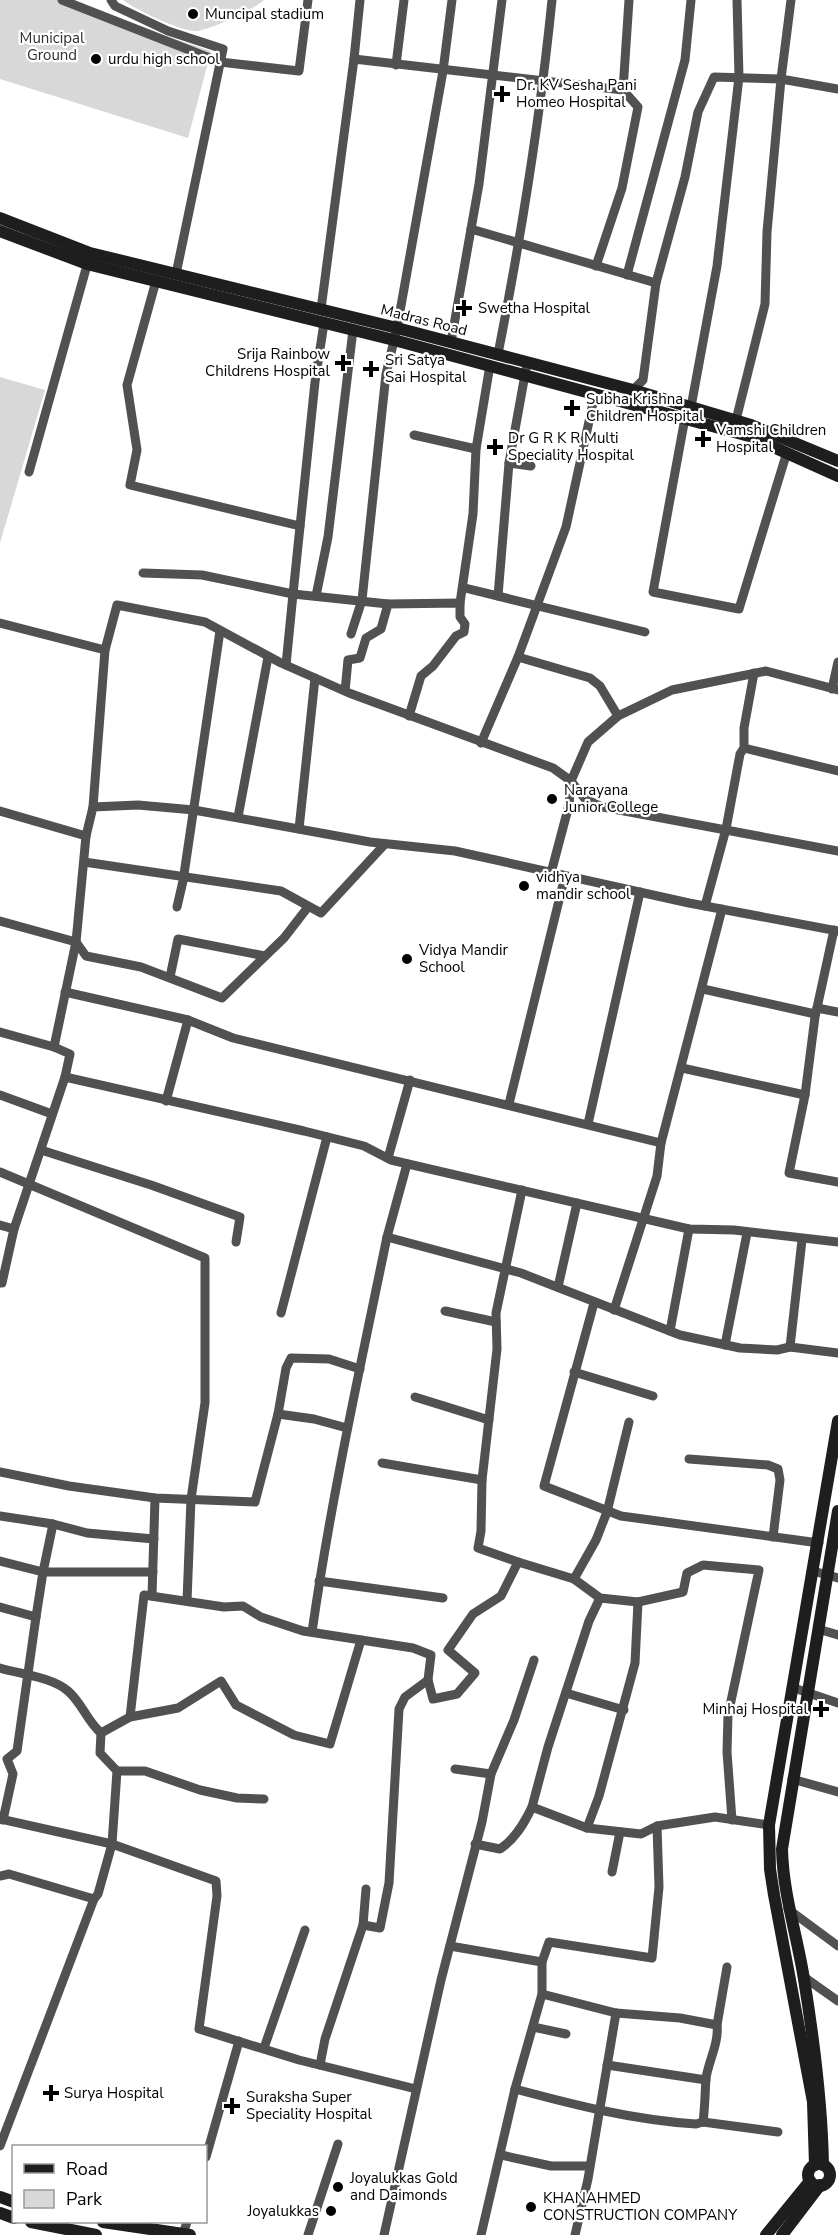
<svg xmlns="http://www.w3.org/2000/svg" width="838" height="2235" viewBox="0 0 838 2235" font-family="'Nunito Sans',sans-serif">
<style>
.green{fill:#d8d8d8}
.lines{fill:none;stroke-linecap:round;stroke-linejoin:round}
.minor{stroke:#515151;stroke-width:9}
.secondary{stroke:#1e1e1e;stroke-width:12}
.poi-dot{fill:#000;stroke:#fff;stroke-width:2}
.labels{text-anchor:middle;dominant-baseline:central;stroke-width:4.5;stroke-linejoin:round;paint-order:stroke}
.poi-label{font-size:15px;fill:#000;stroke:#fff;text-anchor:start}
.park-label{font-size:15px;fill:#2f2f2f;stroke:#fff}
.street-label{font-size:15px;fill:#000;stroke:#fff}
</style>
<rect width="100%" height="100%" fill="#fff"/>
<g class="green">
<polygon points="0,0 58,0 211,51 188,138 0,79"/>
<path d="M123,0H264C256,8 208,31 196,31C182,32 134,9 123,0Z"/>
<polygon points="0,377 45,390 0,543"/>
</g>
<g class="lines">
<g class="minor">
<polyline points="62,0 220,62 299,71 308,0"/>
<polyline points="111,0 115,6 168,31 223,49 176,274"/>
<polyline points="791,0 781,79 838,89"/>
<polyline points="354,59 360,0"/>
<polyline points="396,65 404,0"/>
<polyline points="471,229 656,283"/>
<polyline points="596,266 622,188 638,107 623,90"/>
<polyline points="627,275 685,60 691,0"/>
<polyline points="156,281 127,385 137,450 130,485 300,526"/>
<polyline points="321,309 354,59 623,90 629,0"/>
<polyline points="451,342 479,184 502,0"/>
<path d="M498,354C521,237 540,119 552,0"/>
<polyline points="526,369 509,463 531,466"/>
<polyline points="633,390 643,380 656,283 685,177 698,112 714,77 781,79 767,232 765,304 735,424"/>
<polyline points="691,407 717,266 739,77 737,0"/>
<polyline points="685,418 653,592 739,609 787,452"/>
<polyline points="414,435 476,449"/>
<polyline points="29,472 89,258"/>
<polyline points="143,573 202,575 293,594 315,382 324,323"/>
<polyline points="465,588 645,632"/>
<polyline points="316,596 328,537 353,330"/>
<polyline points="498,596 509,463"/>
<polyline points="460,603 473,514 476,449 490,365"/>
<polyline points="0,623 105,650 93,807"/>
<polyline points="351,634 362,600 386,374 397,328 443,71 452,0"/>
<polyline points="105,650 117,605 205,622 281,663 349,693 553,768 571,781 569,805 551,873"/>
<polyline points="518,657 566,527 595,394"/>
<polyline points="286,665 293,594 388,604"/>
<polyline points="832,689 838,662"/>
<polyline points="838,690 766,671 672,690 618,716 588,742 571,781 585,799 603,807 838,851"/>
<polyline points="345,691 348,660 360,658 366,638 381,629 388,604 460,603 460,617 465,624 464,632 456,636 433,666 421,676 409,716"/>
<polyline points="481,743 518,657 590,678 600,686 618,716"/>
<polyline points="744,748 838,771"/>
<polyline points="0,811 86,836 93,807 138,805 194,810 370,842 455,851 689,903 838,931"/>
<polyline points="238,817 268,657"/>
<polyline points="299,829 315,678"/>
<polyline points="84,862 281,891 321,913 385,844"/>
<polyline points="705,906 726,829 740,754 744,748 744,728 754,673"/>
<polyline points="177,907 183,881 220,631"/>
<polyline points="0,921 76,942 86,836"/>
<polyline points="834,930 815,1017 805,1095 789,1173 838,1182"/>
<polyline points="76,942 86,956 141,967 222,998 284,938 308,907"/>
<polyline points="170,977 178,939 265,956"/>
<polyline points="703,989 815,1014"/>
<polyline points="65,992 188,1020 233,1038 661,1143"/>
<polyline points="817,1008 838,1012"/>
<polyline points="0,1032 54,1047 76,942"/>
<polyline points="54,1047 70,1054 65,1077 304,1131 364,1146 391,1160 689,1229 734,1230 838,1242"/>
<polyline points="682,1068 805,1095"/>
<polyline points="0,1095 52,1114"/>
<polyline points="166,1101 188,1020"/>
<polyline points="509,1104 565,876"/>
<polyline points="588,1124 640,892"/>
<polyline points="41,1150 151,1185 240,1217 236,1242"/>
<polyline points="388,1158 410,1080"/>
<polyline points="407,1164 387,1237 521,1273 680,1335 740,1348 777,1350 790,1347 838,1353"/>
<polyline points="0,1172 205,1258 205,1403 191,1499 187,1601"/>
<polyline points="0,1225 14,1229 65,1077"/>
<polyline points="0,1283 2,1283 14,1229"/>
<polyline points="558,1287 577,1203"/>
<polyline points="594,1303 544,1486 621,1516 819,1543"/>
<polyline points="614,1310 657,1176 661,1143 722,909"/>
<polyline points="445,1311 496,1322"/>
<polyline points="281,1313 327,1137"/>
<polyline points="670,1331 689,1229"/>
<polyline points="725,1345 747,1233"/>
<polyline points="790,1347 802,1240"/>
<polyline points="574,1372 653,1396"/>
<polyline points="415,1397 489,1420"/>
<polyline points="278,1414 314,1419 347,1428"/>
<polyline points="689,1459 768,1465 778,1469 780,1480 773,1537"/>
<polyline points="382,1463 482,1480"/>
<polyline points="0,1472 69,1486 155,1498 255,1502 278,1414 286,1368 291,1358 329,1359 360,1369"/>
<polyline points="0,1516 53,1524 87,1533 154,1539"/>
<polyline points="0,1561 43,1572 53,1524"/>
<polyline points="518,1562 574,1579 596,1540 607,1512 629,1422"/>
<polyline points="813,1571 838,1578"/>
<polyline points="574,1579 600,1598 638,1602 683,1592 687,1573 703,1565 759,1570 728,1715 727,1752 732,1820"/>
<polyline points="319,1581 443,1598"/>
<polyline points="152,1596 155,1498"/>
<polyline points="0,1607 36,1617 43,1572 153,1572"/>
<polyline points="818,1629 838,1635"/>
<path d="M312,1632C331,1499 360,1368 387,1237"/>
<path d="M0,1668C20,1674 52,1677 68,1691C82,1703 87,1721 101,1733"/>
<polyline points="794,1688 838,1703"/>
<polyline points="566,1693 624,1710"/>
<polyline points="130,1717 144,1595 224,1607 243,1606 261,1617 303,1631 413,1648 431,1655 428,1680 433,1699 457,1694 475,1673 448,1650 473,1614 501,1596 518,1562 478,1548 481,1531 482,1480 497,1349 496,1313 522,1190"/>
<polyline points="101,1733 130,1717 178,1708 221,1681 236,1705 294,1735 330,1744 361,1640"/>
<polyline points="455,1769 491,1774"/>
<polyline points="117,1771 145,1771 200,1790 237,1798 264,1799"/>
<polyline points="792,1779 838,1792"/>
<polyline points="532,1807 548,1747 589,1621 600,1598"/>
<polyline points="0,1819 112,1844 216,1881 217,1896 199,2029 299,2060 416,2089"/>
<polyline points="3,1820 13,1774 7,1759 17,1751 36,1617"/>
<polyline points="587,1828 599,1796 635,1663 638,1602"/>
<path d="M475,1844L500,1849C515,1839 524,1824 532,1807L587,1828L641,1834L657,1826L715,1817L769,1825"/>
<polyline points="612,1872 620,1832"/>
<polyline points="0,1876 9,1874 94,1899 0,2146"/>
<polyline points="94,1899 98,1894 112,1844 117,1771 100,1753 101,1733"/>
<polyline points="788,1909 838,1946"/>
<polyline points="363,1925 366,1889"/>
<polyline points="450,1946 542,1962"/>
<polyline points="804,1977 838,2001"/>
<polyline points="542,1994 616,2013 680,2018 717,2025"/>
<polyline points="533,2027 566,2034"/>
<polyline points="264,2048 305,1930"/>
<polyline points="320,2065 325,2039 363,1925 380,1928 389,1883 399,1709 405,1697 428,1680"/>
<polyline points="607,2065 706,2080"/>
<path d="M515,2089C575,2105 633,2120 696,2124L703,2122L778,2132"/>
<path d="M703,2122C705,2107 705,2092 706,2078C709,2060 719,2043 717,2025L727,1967"/>
<polyline points="501,2155 551,2166 589,2166"/>
<polyline points="206,2157 239,2041"/>
<polyline points="183,2234 187,2222"/>
<polyline points="308,2235 338,2144"/>
<polyline points="384,2235 441,1980 482,1822 491,1774 514,1720 534,1660"/>
<polyline points="481,2235 515,2089 542,1994 542,1962 549,1942 652,1958 659,1887 657,1826"/>
<polyline points="575,2235 588,2179 616,2013"/>
</g>
<g class="secondary">
<polyline points="0,218 90,253 397,328 633,390 751,425 838,461"/>
<polyline points="0,231 87,264 394,340 749,436 838,476"/>
<circle cx="819" cy="2175" r="11"/>
<polyline points="815,2165 813,2102 774,1895 770,1869 769,1825 838,1421"/>
<path d="M823,2165C822,2102 814,2041 804,1979C797,1935 783,1894 782,1849L838,1511"/>
<polyline points="0,2197 14,2202"/>
<polyline points="0,2213 14,2218"/>
<polyline points="31,2222 96,2235"/>
<polyline points="103,2222 190,2235"/>
<polyline points="766,2235 810,2181"/>
<polyline points="782,2235 820,2185"/>
</g>
</g>
<g class="poi-dot">
<circle cx="193" cy="14" r="6"/>
<circle cx="96" cy="59" r="6"/>
<path d="M499 85h6v6h6v6h-6v6h-6v-6h-6v-6h6z"/>
<path d="M461 299h6v6h6v6h-6v6h-6v-6h-6v-6h6z"/>
<path d="M340 354h6v6h6v6h-6v6h-6v-6h-6v-6h6z"/>
<path d="M368 360h6v6h6v6h-6v6h-6v-6h-6v-6h6z"/>
<path d="M569 399h6v6h6v6h-6v6h-6v-6h-6v-6h6z"/>
<path d="M700 430h6v6h6v6h-6v6h-6v-6h-6v-6h6z"/>
<path d="M492 438h6v6h6v6h-6v6h-6v-6h-6v-6h6z"/>
<circle cx="552" cy="799" r="6"/>
<circle cx="524" cy="886" r="6"/>
<circle cx="407" cy="959" r="6"/>
<path d="M818 1700h6v6h6v6h-6v6h-6v-6h-6v-6h6z"/>
<path d="M48 2084h6v6h6v6h-6v6h-6v-6h-6v-6h6z"/>
<path d="M229 2097h6v6h6v6h-6v6h-6v-6h-6v-6h6z"/>
<circle cx="338" cy="2187" r="6"/>
<circle cx="531" cy="2207" r="6"/>
<circle cx="331" cy="2211" r="6"/>
</g>
<g class="labels">
<g class="poi-label">
<text x="205" y="14">Muncipal stadium</text>
<text x="108" y="59">urdu high school</text>
<text x="516" y="85">Dr. KV Sesha Pani<tspan x="516" dy="17">Homeo Hospital</tspan></text>
<text x="478" y="308">Swetha Hospital</text>
<text x="330" y="354" text-anchor="end">Srija Rainbow<tspan x="330" dy="17">Childrens Hospital</tspan></text>
<text x="385" y="360">Sri Satya<tspan x="385" dy="17">Sai Hospital</tspan></text>
<text x="586" y="399">Subha Krishna<tspan x="586" dy="17">Children Hospital</tspan></text>
<text x="716" y="430">Vamshi Children<tspan x="716" dy="17">Hospital</tspan></text>
<text x="508" y="438">Dr G R K R Multi<tspan x="508" dy="17">Speciality Hospital</tspan></text>
<text x="564" y="790">Narayana<tspan x="564" dy="17">Junior College</tspan></text>
<text x="536" y="877">vidhya<tspan x="536" dy="17">mandir school</tspan></text>
<text x="419" y="950">Vidya Mandir<tspan x="419" dy="17">School</tspan></text>
<text x="808" y="1709" text-anchor="end">Minhaj Hospital</text>
<text x="64" y="2093">Surya Hospital</text>
<text x="246" y="2097">Suraksha Super<tspan x="246" dy="17">Speciality Hospital</tspan></text>
<text x="350" y="2178">Joyalukkas Gold<tspan x="350" dy="17">and Daimonds</tspan></text>
<text x="543" y="2198">KHANAHMED<tspan x="543" dy="17">CONSTRUCTION COMPANY</tspan></text>
<text x="319" y="2211" text-anchor="end">Joyalukkas</text>
</g>
<g class="park-label">
<text x="52" y="38">Municipal<tspan x="52" dy="17">Ground</tspan></text>
</g>
<g class="street-label">
<text transform="translate(424 320) rotate(14)">Madras Road</text>
</g>
</g>
<rect x="12" y="2145" width="195" height="78" fill="#ffffff" stroke="#999999" stroke-width="1.5"/>
<rect x="24" y="2164" width="30" height="9" fill="#1e1e1e" stroke="#999999" stroke-width="1.5"/>
<text x="66" y="2175" font-size="18" fill="#000000">Road</text>
<rect x="24" y="2190" width="30" height="18" fill="#d8d8d8" stroke="#999999" stroke-width="1.5"/>
<text x="66" y="2205" font-size="18" fill="#000000">Park</text>
</svg>
